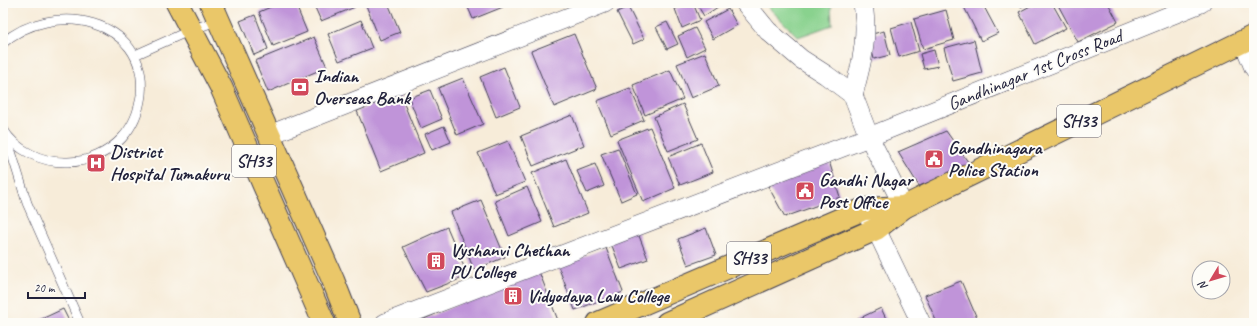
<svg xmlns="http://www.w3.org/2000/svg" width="1257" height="326" viewBox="0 0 1257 326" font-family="Caveat,sans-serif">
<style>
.green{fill:#89d28e;stroke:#567a64}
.building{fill:#c094d9}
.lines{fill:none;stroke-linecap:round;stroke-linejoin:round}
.service-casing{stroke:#424053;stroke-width:10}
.minor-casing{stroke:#424053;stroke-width:20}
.primary-casing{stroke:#424053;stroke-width:24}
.service{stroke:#fff;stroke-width:9}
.minor{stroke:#fff;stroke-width:19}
.primary{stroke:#eac769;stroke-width:22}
.labels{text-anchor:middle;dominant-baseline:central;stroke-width:4;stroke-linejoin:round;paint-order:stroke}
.shield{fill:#fdfcf7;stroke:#646373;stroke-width:1}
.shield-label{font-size:18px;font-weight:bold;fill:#22223b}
.street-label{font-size:19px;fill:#22223b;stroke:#fdfcf7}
.poi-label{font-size:19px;font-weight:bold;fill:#22223b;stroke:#fdfcf7;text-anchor:start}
</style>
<rect width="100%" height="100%" fill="#fdfcf7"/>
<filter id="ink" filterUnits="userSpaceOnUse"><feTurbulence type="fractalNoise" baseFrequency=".025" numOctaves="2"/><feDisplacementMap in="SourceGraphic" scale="8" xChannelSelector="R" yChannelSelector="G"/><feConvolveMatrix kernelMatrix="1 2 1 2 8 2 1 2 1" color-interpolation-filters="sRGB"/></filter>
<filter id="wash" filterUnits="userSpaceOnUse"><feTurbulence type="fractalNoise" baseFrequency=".012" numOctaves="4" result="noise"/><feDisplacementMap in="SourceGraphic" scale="16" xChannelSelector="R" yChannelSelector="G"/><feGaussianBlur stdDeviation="0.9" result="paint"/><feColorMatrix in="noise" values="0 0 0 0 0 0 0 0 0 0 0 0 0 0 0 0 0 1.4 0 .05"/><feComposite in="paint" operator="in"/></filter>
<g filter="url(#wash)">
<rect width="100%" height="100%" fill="#f7ecd9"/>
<polygon class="green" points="764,3 831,3 832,25 798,37"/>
<g id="blocks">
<g class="building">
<polygon points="280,3 295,3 307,32 273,46 259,12"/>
<polygon points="313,3 354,3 355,7 321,21"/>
<polygon points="365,3 388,3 400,32 380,40"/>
<polygon points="466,3 501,3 503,7 473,19"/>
<polygon points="690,3 693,3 700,20 682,28 675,9"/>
<polygon points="696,3 724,3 704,16"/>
<polygon points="962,3 982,3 998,33 981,41"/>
<polygon points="1020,3 1028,3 1021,7"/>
<polygon points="1036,3 1052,3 1066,28 1035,44 1019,12"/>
<polygon points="1057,3 1108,3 1118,22 1078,42"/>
<polygon points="628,7 644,39 633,44 617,12"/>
<polygon points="728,9 737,25 713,39 704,22"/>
<polygon points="946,10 954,40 923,49 914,19"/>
<polygon points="255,15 268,49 254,55 240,21"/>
<polygon points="361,20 372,48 339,61 328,34"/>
<polygon points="667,22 678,44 667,49 656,27"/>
<polygon points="911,22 919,51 899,57 891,28"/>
<polygon points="695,28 705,48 687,57 678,36"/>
<polygon points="884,31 890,55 874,59 868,35"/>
<polygon points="574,34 597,89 554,107 531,51"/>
<polygon points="314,37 327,67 268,92 255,61"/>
<polygon points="974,40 982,73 953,81 944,48"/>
<polygon points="934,50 938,66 924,69 920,54"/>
<polygon points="705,53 719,86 691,98 677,64"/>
<polygon points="504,67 520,107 496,117 480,77"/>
<polygon points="670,70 683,99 645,115 633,85"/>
<polygon points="463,78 483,124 457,135 438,88"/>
<polygon points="630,88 644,120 611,134 597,101"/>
<polygon points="430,90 442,119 421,128 409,98"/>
<polygon points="400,94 424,153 381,171 357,111"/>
<polygon points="683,104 698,139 668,151 654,117"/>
<polygon points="572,115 584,145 533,166 521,136"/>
<polygon points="444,126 451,142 432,150 425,134"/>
<polygon points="650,127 675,188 643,202 617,140"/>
<polygon points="946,131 971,166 919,186 898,152"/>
<polygon points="508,141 525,182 495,194 478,153"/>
<polygon points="701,143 713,172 680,185 668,157"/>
<polygon points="618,148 637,194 621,201 601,154"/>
<polygon points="566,159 588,213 554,227 532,173"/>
<polygon points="829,161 840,197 785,217 768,186"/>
<polygon points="595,164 604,186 587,193 577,171"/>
<polygon points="527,187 542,222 509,236 495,201"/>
<polygon points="481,200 505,257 474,270 451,212"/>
<polygon points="447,227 468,276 426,292 403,247"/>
<polygon points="636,228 648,259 621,269 609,238"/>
<polygon points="706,228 716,255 688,265 678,239"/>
<polygon points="606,248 623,292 575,310 558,266"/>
<polygon points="538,269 559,323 415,323"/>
<polygon points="961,281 979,323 937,323 925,295"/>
<polygon points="881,308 888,323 857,323 856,320"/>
<polygon points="63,309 70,323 33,323"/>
</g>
</g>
</g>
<g filter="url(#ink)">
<use href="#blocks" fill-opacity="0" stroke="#424053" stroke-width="1"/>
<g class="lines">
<g class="service-casing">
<g id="service">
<path d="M3,43C51,0 149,17 141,95C139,111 133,126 122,138C108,153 88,162 68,162C43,163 16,151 3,129"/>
<polyline points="135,55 191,30 219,20"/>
<polyline points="6,135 27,203 80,323"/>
</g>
</g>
<g class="minor-casing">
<g id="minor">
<polyline points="745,3 768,31 801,59 826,75 853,95 869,137 904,207"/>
<polyline points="1243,41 1254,68"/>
<path d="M853,95C859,73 865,51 865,28C865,20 864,11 863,3"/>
<polyline points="269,135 605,3"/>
<polyline points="869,217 876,229 921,323"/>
<polyline points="385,323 869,137 1201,3"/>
</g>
</g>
<g class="primary-casing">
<g id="primary">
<polyline points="177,3 221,87 324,323"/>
<polyline points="211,3 333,280 350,323"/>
<polyline points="598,323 864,209 904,207"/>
<polyline points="667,323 876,229 904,207 1254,36"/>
</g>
</g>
<use href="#service" class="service"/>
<use href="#minor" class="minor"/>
<use href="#primary" class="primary"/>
</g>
</g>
<defs>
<g id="bank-square" transform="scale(1)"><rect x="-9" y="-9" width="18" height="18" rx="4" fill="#d1495b" stroke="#fdfcf7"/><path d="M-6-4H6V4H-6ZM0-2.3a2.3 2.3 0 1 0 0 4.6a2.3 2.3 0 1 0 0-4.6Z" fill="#fff"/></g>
<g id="civic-square" transform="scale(1)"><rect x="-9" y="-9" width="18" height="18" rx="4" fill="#d1495b" stroke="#fdfcf7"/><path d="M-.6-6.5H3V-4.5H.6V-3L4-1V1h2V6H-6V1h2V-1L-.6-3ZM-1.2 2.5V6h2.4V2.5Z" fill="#fff"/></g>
<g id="hospital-square" transform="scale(1)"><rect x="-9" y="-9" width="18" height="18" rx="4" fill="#d1495b" stroke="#fdfcf7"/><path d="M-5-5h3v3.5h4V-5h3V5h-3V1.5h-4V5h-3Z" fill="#fff"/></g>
<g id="building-square" transform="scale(1)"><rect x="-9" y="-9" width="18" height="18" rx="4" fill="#d1495b" stroke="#fdfcf7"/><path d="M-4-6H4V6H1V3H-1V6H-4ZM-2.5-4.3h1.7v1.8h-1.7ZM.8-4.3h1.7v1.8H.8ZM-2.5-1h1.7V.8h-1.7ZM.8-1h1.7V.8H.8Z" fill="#fff"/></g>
</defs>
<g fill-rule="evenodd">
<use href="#bank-square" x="300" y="87"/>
<use href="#civic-square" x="934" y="159"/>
<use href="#hospital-square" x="96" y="163"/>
<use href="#civic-square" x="805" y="191"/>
<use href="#building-square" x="436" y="261"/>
<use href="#building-square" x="513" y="296"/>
</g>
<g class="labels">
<g class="shield">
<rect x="1057" y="105" width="44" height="32" rx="3"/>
<rect x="232" y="145" width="44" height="32" rx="3"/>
<rect x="727" y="242" width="44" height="32" rx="3"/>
</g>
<g class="shield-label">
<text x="1079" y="121">SH33</text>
<text x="254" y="161">SH33</text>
<text x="749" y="258">SH33</text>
</g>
<g class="street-label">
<text transform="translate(1035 70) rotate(-22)">Gandhinagar 1st Cross Road</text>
</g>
<g class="poi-label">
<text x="314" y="76">Indian<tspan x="314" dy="22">Overseas Bank</tspan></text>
<text x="948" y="148">Gandhinagara<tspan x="948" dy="22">Police Station</tspan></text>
<text x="110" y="152">District<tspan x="110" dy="22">Hospital Tumakuru</tspan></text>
<text x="819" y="180">Gandhi Nagar<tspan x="819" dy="22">Post Office</tspan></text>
<text x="450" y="250">Vyshanvi Chethan<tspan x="450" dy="22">PU College</tspan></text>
<text x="527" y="296">Vidyodaya Law College</text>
</g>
</g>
<rect width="1257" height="326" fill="none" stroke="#fdfcf7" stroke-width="16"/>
<g transform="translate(1211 280) rotate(232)"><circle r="19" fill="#fdfcf7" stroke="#a5a5ac"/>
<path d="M0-3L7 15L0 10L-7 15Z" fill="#d1495b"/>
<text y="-6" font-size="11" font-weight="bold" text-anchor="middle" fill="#22223b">N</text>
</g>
<path d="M28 292v6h57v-6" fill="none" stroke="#22223b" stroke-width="2"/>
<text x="34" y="292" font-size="12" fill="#22223b" stroke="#fdfcf7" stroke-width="3" paint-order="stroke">20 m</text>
</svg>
